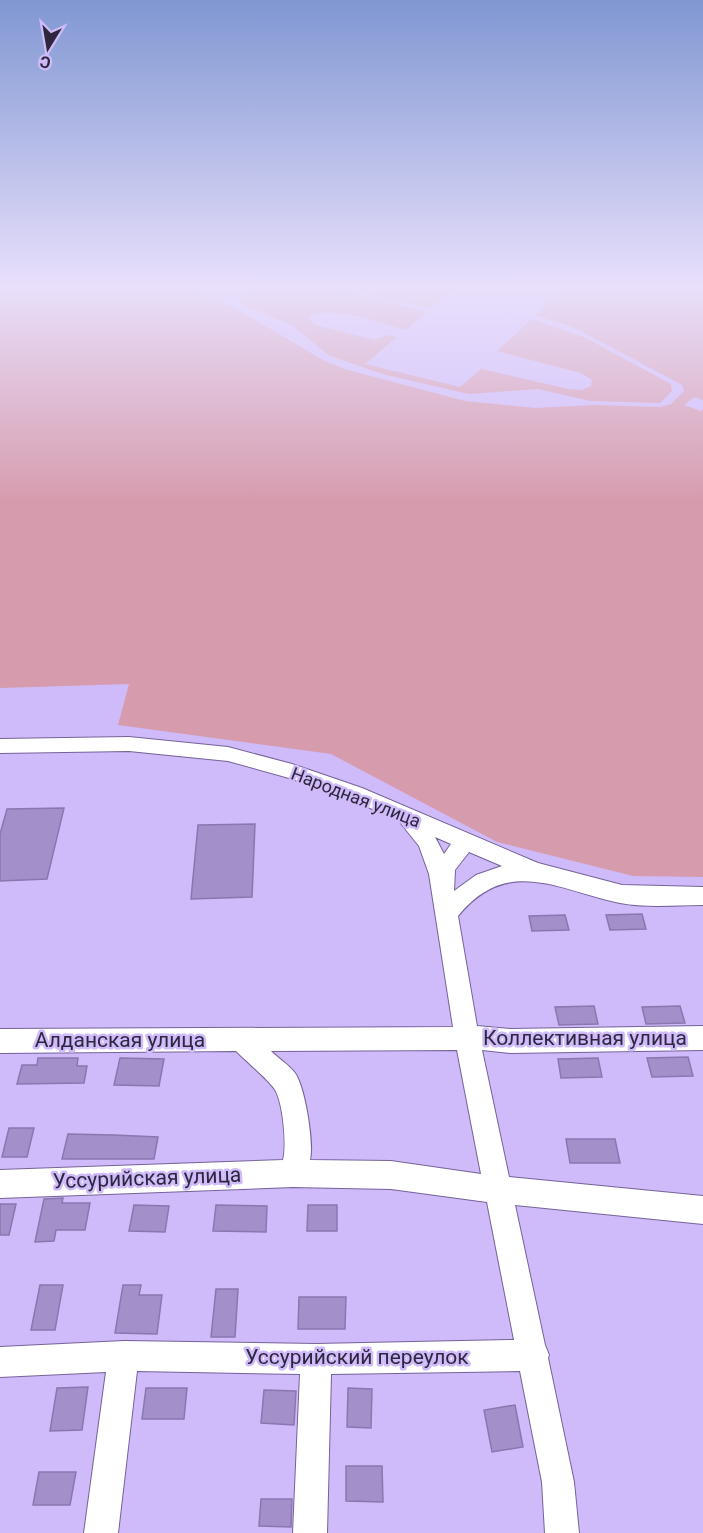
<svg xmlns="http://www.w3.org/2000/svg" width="703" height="1533" viewBox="0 0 703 1533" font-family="Roboto,sans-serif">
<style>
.green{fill:#d69bad}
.building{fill:#a38fca;stroke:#8a77b0;stroke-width:1.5}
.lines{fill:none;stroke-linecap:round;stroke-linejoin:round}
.minor-casing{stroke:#756299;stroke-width:2}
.minor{fill:#fff;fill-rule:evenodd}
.labels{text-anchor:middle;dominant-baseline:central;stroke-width:5;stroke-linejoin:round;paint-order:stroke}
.street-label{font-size:18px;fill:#2e263e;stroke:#cfbbf9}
.near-street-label{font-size:21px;fill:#2e263e;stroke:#cfbbf9}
</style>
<rect width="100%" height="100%" fill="#cfbbf9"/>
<g class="green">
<polygon points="0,288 191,288 231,306 325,361 348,370 465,401 535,408 594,405 660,407 671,404 684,391 682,385 575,328 535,315 562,288 703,288 703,400 694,397 684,405 701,411 703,409 703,877 633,876 497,842 331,754 118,725 129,684 0,688"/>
<path d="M256,288H454L430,308L351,290L346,292L427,312L406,330C386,325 321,302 308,319L315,325L375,340L386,335L397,337L365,364L460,387L481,369L569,389L582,390L591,386L592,380L581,373L497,351L532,319L586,338L671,384L672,391L660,403L591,401L538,389L469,394L386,375L330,356L290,324L238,303V301Z"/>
</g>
<g class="building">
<polygon points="64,808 47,879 0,881 0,834 7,809"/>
<polygon points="255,824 252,897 191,899 198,825"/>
<polygon points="642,914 646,929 610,930 606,915"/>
<polygon points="565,915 569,930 532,931 529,916"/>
<polygon points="594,1006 598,1024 559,1025 555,1007"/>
<polygon points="680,1006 685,1023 646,1024 642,1007"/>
<polygon points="688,1057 693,1076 652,1077 647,1058"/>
<polygon points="38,1058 78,1058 77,1066 87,1066 84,1083 17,1084 22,1065 37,1065"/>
<polygon points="120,1058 164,1059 159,1086 114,1085"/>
<polygon points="598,1058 602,1077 561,1078 558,1059"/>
<polygon points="9,1128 34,1128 27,1157 2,1157"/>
<polygon points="68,1134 114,1135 158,1137 154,1159 62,1159"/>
<polygon points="566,1139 615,1139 620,1163 570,1163"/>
<polygon points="63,1198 62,1203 90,1203 85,1230 56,1230 54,1241 35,1242 44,1199"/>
<polygon points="0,1204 16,1204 9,1235 0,1235"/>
<polygon points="134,1205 169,1206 165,1232 129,1231"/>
<polygon points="216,1205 267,1206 266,1232 213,1231"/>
<polygon points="308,1205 337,1205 337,1231 307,1231"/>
<polygon points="40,1285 63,1285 55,1330 31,1330"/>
<polygon points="123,1285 141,1285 139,1295 162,1295 157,1334 115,1333"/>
<polygon points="216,1289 238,1289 235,1337 211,1337"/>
<polygon points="299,1297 346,1297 345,1329 298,1329"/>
<polygon points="88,1387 82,1430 50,1431 57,1388"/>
<polygon points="146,1388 187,1388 184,1419 142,1419"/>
<polygon points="348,1388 372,1389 371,1428 347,1427"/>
<polygon points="264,1390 296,1391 294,1425 261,1423"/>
<polygon points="515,1405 523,1447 492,1452 484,1410"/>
<polygon points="346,1466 382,1466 383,1502 346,1501"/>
<polygon points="39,1472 76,1472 70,1505 33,1505"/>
<polygon points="261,1499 292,1499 291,1527 259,1526"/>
</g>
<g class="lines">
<g class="minor-casing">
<path id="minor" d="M129,737L228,747L292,764L362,788L538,863L622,885L703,887V905C676,905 646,908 620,903C558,890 508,855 458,916L477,1026L511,1029L703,1026V1050L511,1053L482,1050L509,1177L703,1196V1224L515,1205L545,1345L549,1355L548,1358L574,1482L579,1533H545L542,1482L520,1371L331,1374L327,1533H293L300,1374L137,1371L118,1533H84L106,1372L0,1377V1347L124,1341L316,1344L514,1340L487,1202L391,1189L293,1187L0,1198V1170L283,1160C287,1145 283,1098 273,1087C262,1074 248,1063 236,1051L0,1053V1029L453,1027L429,874L419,846L399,821L348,798L289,778L228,761L129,751L0,753V739ZM435,837L451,844L444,854ZM469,852L502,866L476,875L454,891L455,870ZM457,1050L481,1174L391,1161L310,1160C314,1143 305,1087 295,1073C289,1065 278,1058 271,1051Z"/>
</g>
<use href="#minor" class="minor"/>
</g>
<linearGradient id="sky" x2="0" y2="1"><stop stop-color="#8097d2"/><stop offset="0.57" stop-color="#e9e0fc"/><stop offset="1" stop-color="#e9e0fc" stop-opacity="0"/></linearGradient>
<rect width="703" height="503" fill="url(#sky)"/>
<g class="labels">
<g class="street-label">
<text transform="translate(356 797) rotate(21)">Народная улица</text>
</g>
<g class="near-street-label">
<text x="585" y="1038">Коллективная улица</text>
<text x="120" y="1040">Алданская улица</text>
<text transform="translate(147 1178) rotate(-2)">Уссурийская улица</text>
<text x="357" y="1357">Уссурийский переулок</text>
</g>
</g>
<g transform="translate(48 48) rotate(191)" stroke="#cfbbf9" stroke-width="4.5" paint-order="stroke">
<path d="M0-4.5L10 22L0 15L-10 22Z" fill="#2e263e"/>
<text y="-9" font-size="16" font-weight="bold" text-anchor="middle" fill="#2e263e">С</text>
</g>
</svg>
